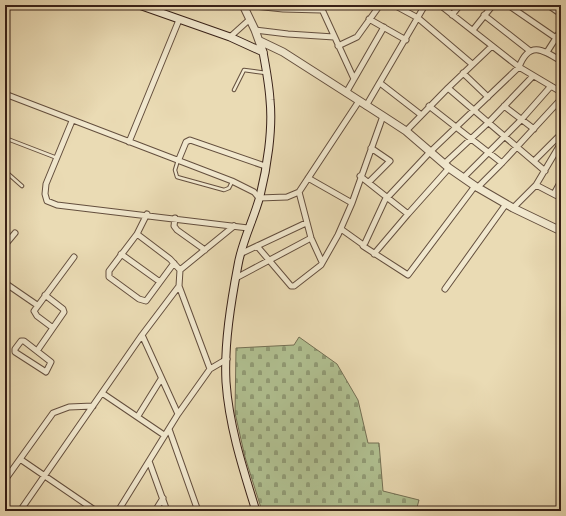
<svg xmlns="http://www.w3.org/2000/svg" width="566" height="516" font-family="'Sorts Mill Goudy',serif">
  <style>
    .cemetery { fill: url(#cemetery-stones); stroke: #747054 }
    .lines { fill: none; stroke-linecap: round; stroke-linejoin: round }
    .service-casing { stroke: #644f3e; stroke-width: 4.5 }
    .minor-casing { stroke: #644f3e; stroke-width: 7 }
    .tertiary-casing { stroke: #644f3e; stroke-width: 9 }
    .secondary-casing { stroke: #372017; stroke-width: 9 }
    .service { stroke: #f1e8ce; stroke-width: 2.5 }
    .minor { stroke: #f1e8ce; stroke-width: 5 }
    .tertiary { stroke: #f1e8ce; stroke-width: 7 }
    .secondary { stroke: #f1e8ce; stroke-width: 7 }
  </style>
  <defs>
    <pattern id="cemetery-stones" width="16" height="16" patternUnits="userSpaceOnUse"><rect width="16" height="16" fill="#b1c192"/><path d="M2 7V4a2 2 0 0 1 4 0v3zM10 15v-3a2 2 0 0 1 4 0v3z" fill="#919c76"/></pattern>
  </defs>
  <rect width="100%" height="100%" fill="#eadbb4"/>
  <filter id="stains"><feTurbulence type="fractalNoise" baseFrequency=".005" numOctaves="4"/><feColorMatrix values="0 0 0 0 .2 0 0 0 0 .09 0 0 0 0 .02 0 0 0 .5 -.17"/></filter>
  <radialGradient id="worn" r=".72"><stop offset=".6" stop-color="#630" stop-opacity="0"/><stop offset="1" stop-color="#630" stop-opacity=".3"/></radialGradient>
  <path class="cemetery" d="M299,337l38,27 21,36 10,43h11l4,48 36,9 -3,11h-154l-17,-54 -10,-44 1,-65 58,-3z"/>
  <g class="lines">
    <defs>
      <path id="service" d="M234,90l10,-20 22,3
        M5,138l52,20
        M178,160l-3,10 2,7 47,13 5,-2 3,-6
        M5,171l17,15"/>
      <path id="minor" d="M243,5l40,4 38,1
        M320,5l34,74
        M394,5l24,13 54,46
        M440,5l79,62 42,25
        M508,5l48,33
        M548,5l13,9
        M452,15l8,-10
        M484,15l46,36
        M369,19l37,21
        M255,30l33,4 46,3
        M473,30l20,-25
        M230,37l20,-18
        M338,46l19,-9 23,-32
        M547,52l14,-22
        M463,73l25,24
        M380,83l40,31
        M448,88l44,-42
        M346,93l38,-66
        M5,94l227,87 22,11 5,6 28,-1 12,-5 60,-91
        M366,106l59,-101
        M429,106l73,57
        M504,106l30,23
        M72,121l-26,63 -1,10 2,7 10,4 191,23
        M406,131l42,-43 97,83
        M129,142l50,-122
        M179,159l7,-17 4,-2 75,26
        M534,161l27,-27
        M445,163l44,-41 44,-46
        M360,176l48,38 41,-46
        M308,178l44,25
        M463,178l58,-58 30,-34
        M369,182l21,-21 -19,-13
        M536,185l25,13
        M477,188l25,-25 59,-64
        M299,192l12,46 11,24
        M554,194l7,-13
        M513,208l23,-23 25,-42
        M147,214l-10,20 -28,37v6l30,22 7,2 28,-38
        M175,218l-1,8 3,4 28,20
        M341,229l21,15 3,-1 20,-43 45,-48 89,-85c10,-26 23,-18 42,-6
        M137,234l33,25 10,11 -1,16 31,83
        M362,244l1,2 45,29 67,-89
        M5,245l10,-12
        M257,246l34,40h3l27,-21 17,-30 14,-32 31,-87
        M121,254l39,28
        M240,254l66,-31
        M374,254l34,-40
        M180,270l54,-44
        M236,278l75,-40
        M5,283l32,22
        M445,289l61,-85
        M53,328l-16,-12 -3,-5 40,-54
        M142,335l36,79
        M21,341h3l27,21 -5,10 -31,-20v-3z
        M37,351l27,-39 -1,-3 -18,-14
        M102,393l62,42
        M138,416l23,-37
        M169,429l29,82
        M20,459l76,52
        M149,461l18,50
        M5,480l48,-67 16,-6 24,-1
        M20,511l122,-176 37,-49
        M118,511l60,-97 32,-45 17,-10
        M155,511l8,-13"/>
      <path id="tertiary" d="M243,5l12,25 8,22
        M260,41l23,11 100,64 23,15 43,37 26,18 38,22 48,23"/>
      <path id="secondary" d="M139,5l91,32 33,15c3,16 6,32 7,48 3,29 -3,68 -10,96 -6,23 -18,45 -22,69 -7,37 -14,79 -12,117 3,44 17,87 30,129"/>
    </defs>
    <use href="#service" class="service-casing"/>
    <use href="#minor" class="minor-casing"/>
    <use href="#tertiary" class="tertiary-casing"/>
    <use href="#secondary" class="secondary-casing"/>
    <use href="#service" class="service"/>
    <use href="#minor" class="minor"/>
    <use href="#tertiary" class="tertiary"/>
    <use href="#secondary" class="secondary"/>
  </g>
  <rect width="566" height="516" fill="none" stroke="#eadbb4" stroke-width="20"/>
  <rect x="6" y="6" width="554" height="504" fill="none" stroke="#372017" stroke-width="2"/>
  <rect x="10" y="10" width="546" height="496" fill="none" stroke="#372017"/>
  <rect width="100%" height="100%" filter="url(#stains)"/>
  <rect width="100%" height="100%" fill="url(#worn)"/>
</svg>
